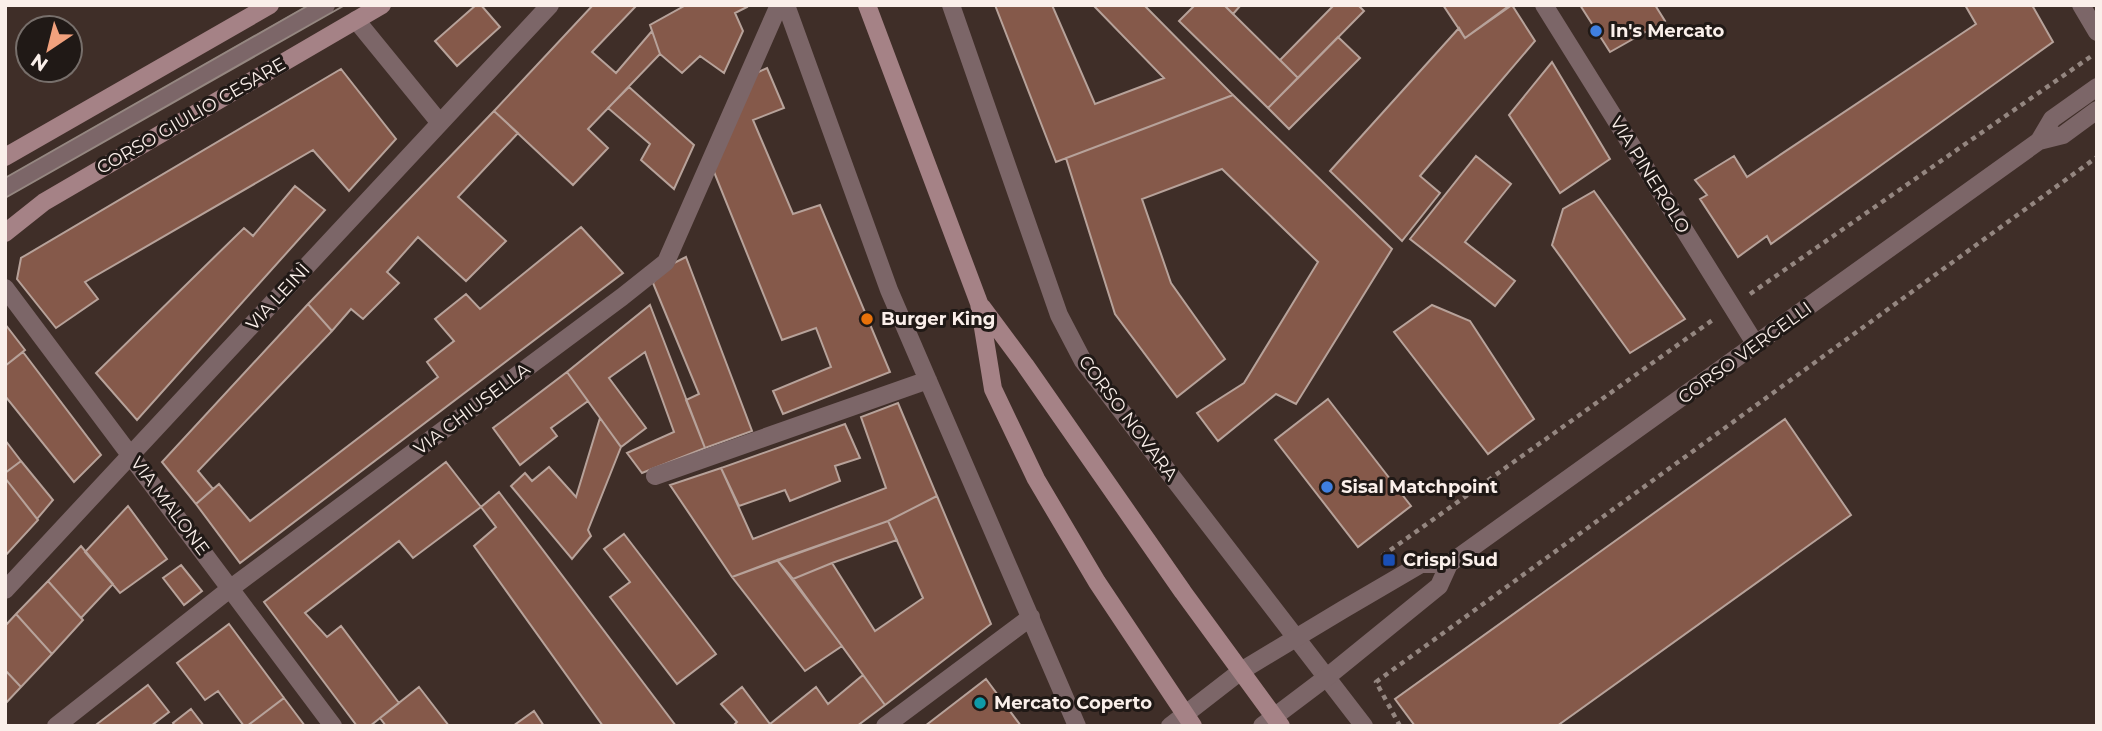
<svg xmlns="http://www.w3.org/2000/svg" width="2102" height="731" font-family="Montserrat,sans-serif">
  <style>
    .building { fill: #85594a; stroke: #b7a29a; stroke-width: 2 }
    .lines { fill: none; stroke-linecap: round; stroke-linejoin: round }
    .path { stroke: #948680; stroke-width: 4.5; stroke-dasharray: 5 5; stroke-linecap: butt }
    .service { stroke: #7c6668; stroke-width: 18 }
    .minor { stroke: #7c6668; stroke-width: 18 }
    .tertiary { stroke: #7c6668; stroke-width: 18 }
    .secondary { stroke: #a58286; stroke-width: 18 }
    .tram { stroke: #958781; stroke-width: 2 }
    .shop-dot { fill: #3f7fe0; stroke: #201916; stroke-width: 2.5 }
    .food-dot { fill: #e8710a; stroke: #201916; stroke-width: 2.5 }
    .transit-dot { fill: #1a4fb4; stroke: #201916; stroke-width: 2.5 }
    .culture-dot { fill: #0f9aa8; stroke: #201916; stroke-width: 2.5 }
    .labels { text-anchor: middle; stroke-width: 6; stroke-linejoin: round; paint-order: stroke }
    .poi-label { font-size: 18px; font-weight: bold; fill: #faefea; stroke: #201916; text-anchor: start }
    .street-label { font-size: 18px; fill: #faefea; stroke: #201916 }
  </style>
  <rect width="100%" height="100%" fill="#3f2e28"/>
  <path class="building" d="M476,5h5l19,22 -43,39 -22,-25z
    M593,5h44l-45,47 24,21 36,-42 8,23 -72,75 20,19 -35,37 -79,-74z
    M686,5h60l1,2 -12,6 8,18 -19,42 -24,-17 -18,17 -22,-19 -10,-29z
    M995,5h57l43,99 69,-26 -71,-73h51l89,90 -177,67z
    M1195,5h29l74,73 -30,30 -89,-87z
    M1224,5h17l-8,9z
    M1334,5h24l6,6 -66,67 -18,-18z
    M1443,5h67l-45,33z
    M1512,5l23,36 -115,135 20,17 -38,48 -72,-70 129,-143 6,10z
    M1580,5h75l10,16 -55,31z
    M1965,5h67l21,37 -282,202 -4,-8 -29,21 -38,-58 7,-4 -12,-15 39,-24 13,21 229,-153z
    M1338,37l22,21 -71,71 -21,-21z
    M1552,62l58,97 -50,34 -51,-78z
    M767,68l17,40 -31,12 40,94 27,-9 70,167 -107,42 -10,-23 58,-24 -15,-39 -34,12 -70,-173 40,-92z
    M341,69l55,70 -47,52 -36,-41 -228,132 13,17 -42,29 -39,-49 4,-21z
    M629,87l65,58 -20,44 -33,-29 9,-16 -42,-36z
    M1233,95l159,154 -96,155 -20,-10 -58,47 -21,-28 47,-30 74,-121 -96,-93 -80,30 29,84 54,76 -48,38 -62,-83 -49,-156z
    M494,111l24,22 -60,64 48,44 -40,40 -48,-44 -31,35 12,11 -36,36 -12,-10 -19,22 -24,-27z
    M1476,156l35,28 -46,58 50,39 -20,25 -85,-67z
    M295,186l30,24 -188,210 -41,-47 148,-145 9,8z
    M1594,191l91,128 -55,34 -78,-108 11,-36z
    M581,227l42,46 -383,290 -44,-59 23,-20 31,37 188,-144 -11,-15 27,-21 -19,-22 31,-25 14,15z
    M686,257l66,174 -47,17 -19,-48 13,-6 -46,-111 9,-14z
    M308,304l24,27 -134,140 15,18 -17,15 -34,-42z
    M650,305l55,143 -63,25 -15,-20 47,-21 -29,-80 -36,26 37,50 -25,19 -54,-75z
    M1432,305l38,16 64,98 -46,35 -94,-122z
    M5,324l20,26 -20,16z
    M23,352l78,103 -27,27 -69,-86v-30z
    M567,372l21,29 -37,27 6,8 -37,29 -27,-37z
    M1328,399l83,107 -53,41 -83,-107z
    M898,403l39,93 -49,25 -156,56 -62,-92 51,-17 32,71 133,-51 -25,-71z
    M600,418l21,29 -33,83 3,6 -19,23 -61,-73 14,-13 7,8 17,-14 27,30z
    M1785,419l66,96 -294,211h-142l-20,-27z
    M845,424l15,34 -25,8 5,15 -50,20 -5,-11 -46,16 -18,-38z
    M5,440l16,21 -16,12z
    M21,461l32,39 -16,19 -32,-41v-5z
    M446,462l35,45 -68,51 -14,-17 -94,72 22,24 14,-11 58,77 -29,23h-13l-93,-124z
    M5,478l33,42 -33,36z
    M499,492l177,234h-73l-129,-180 22,-19 -15,-20z
    M937,496l54,128 -106,81 -92,-126 39,-16 43,68 48,-33 -35,-77z
    M128,506l39,53 -47,34 -35,-41z
    M888,521l9,19 -65,23 -39,16 -16,-19z
    M624,534l92,120 -39,30 -67,-87 20,-15 -26,-33z
    M81,546l32,38 -32,34 -33,-37z
    M777,560l65,86 -37,25 -73,-94z
    M181,565l21,26 -18,14 -21,-27z
    M48,581l35,39 -31,34 -36,-40z
    M16,614l36,40 -31,33 -16,-17v-44z
    M229,624l55,74 -37,28h-3l-26,-35 -13,9 -28,-37z
    M5,670l16,17 -16,17z
    M863,675l22,30 -28,21h-124l4,-4 -16,-18 21,-17 28,37 46,-37 12,17z
    M986,679l35,47h-96z
    M148,685l21,27 -18,14h-52l-2,-2z
    M419,687l30,39h-63l-6,-8z
    M284,698l21,28h-58z
    M191,709l13,17h-29l-2,-3z
    M534,711l10,15h-31z"/>
  <g class="lines">
    <path class="path" d="M1750,294l343,-239
      M1382,556l332,-237
      M1400,726l-24,-44 721,-525"/>
    <path class="service" d="M5,188l321,-183"/>
    <path class="minor" d="M786,5l103,285 188,436
      M951,5l108,310 24,46 281,365
      M1544,5l212,340
      M2081,5l16,27
      M356,20l84,103
      M5,288l328,438
      M655,476l273,-96
      M5,590l545,-585
      M56,726l175,-138 391,-291 44,-35 113,-257
      M885,726l146,-109"/>
    <path class="tertiary" d="M2039,141l24,-6 34,-25
      M1170,726l71,-55 103,-62 77,-45h28
      M1262,726l65,-49 112,-91 10,-22 590,-423 13,-22 45,-32"/>
    <path class="secondary" d="M867,5l112,298 14,86 43,90 61,103 96,144
      M5,157l265,-152
      M5,233l39,-31 338,-197
      M982,307l43,58 158,227 98,134"/>
    <path class="tram" d="M5,178l304,-173
      M5,198l340,-193"/>
  </g>
  <g class="shop-dot">
    <circle cx="1596" cy="31" r="7"/>
    <circle cx="1327" cy="487" r="7"/>
  </g>
  <circle class="food-dot" cx="867" cy="319" r="7"/>
  <rect class="transit-dot" x="1382" y="553" width="14" height="14" rx="3.5"/>
  <circle class="culture-dot" cx="980" cy="703" r="7"/>
  <g class="labels">
    <g class="poi-label">
      <text x="1610" y="37">In's Mercato</text>
      <text x="881" y="325">Burger King</text>
      <text x="1341" y="493">Sisal Matchpoint</text>
      <text x="1403" y="566">Crispi Sud</text>
      <text x="994" y="709">Mercato Coperto</text>
    </g>
    <g class="street-label">
      <text transform="translate(191 116) rotate(-30)" y="6">CORSO GIULIO CESARE</text>
      <text transform="translate(1650 175) rotate(58)" y="6">VIA PINEROLO</text>
      <text transform="translate(278 297) rotate(-47)" y="6">VIA LEINÌ</text>
      <text transform="translate(1745 353) rotate(-36)" y="6">CORSO VERCELLI</text>
      <text transform="translate(472 409) rotate(-37)" y="6">VIA CHIUSELLA</text>
      <text transform="translate(1128 418) rotate(53)" y="6">CORSO NOVARA</text>
      <text transform="translate(170 506) rotate(53)" y="6">VIA MALONE</text>
    </g>
  </g>
  <rect width="2102" height="731" fill="none" stroke="#faefea" stroke-width="14"/>
  <g transform="translate(49 49) rotate(215)"><circle r="33" fill="#201916" stroke="#776f6b" stroke-width="2"/>
  <path d="M0-5L12 26L0 18L-12 26Z" fill="#f1a17d"/>
  <text y="-10" font-size="19" font-weight="bold" text-anchor="middle" fill="#faefea">N</text>
  </g>
</svg>
